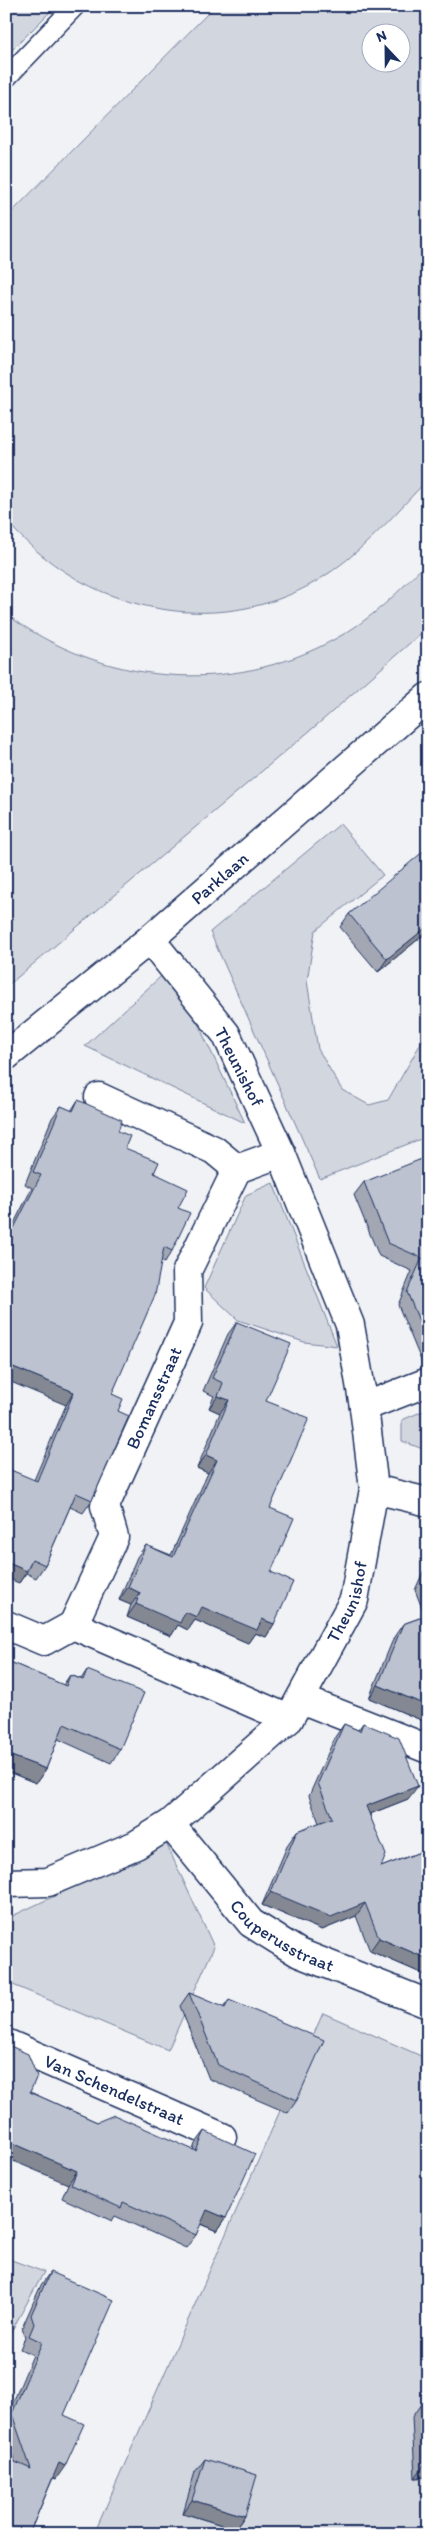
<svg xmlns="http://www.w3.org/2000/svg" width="434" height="2540" font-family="Itim,sans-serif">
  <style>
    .green { fill: #d2d6df; stroke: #76829e; fill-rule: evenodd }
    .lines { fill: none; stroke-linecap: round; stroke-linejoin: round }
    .service-casing { stroke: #1b2f5e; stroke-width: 22 }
    .minor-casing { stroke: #1b2f5e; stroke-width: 31 }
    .tertiary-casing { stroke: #1b2f5e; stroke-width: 31 }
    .service { stroke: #fff; stroke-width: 19 }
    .minor { stroke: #fff; stroke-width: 28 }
    .tertiary { stroke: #fff; stroke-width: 28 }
    .wall { fill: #a2a7b3; stroke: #1b2f5e }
    .shaded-wall { fill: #848892; stroke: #1b2f5e }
    .building { fill: #bcc2d0; stroke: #1b2f5e }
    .labels { text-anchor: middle; stroke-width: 4; stroke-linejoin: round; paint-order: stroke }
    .street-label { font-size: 18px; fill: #1b2f5e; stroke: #fff }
  </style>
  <rect width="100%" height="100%" fill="#f1f2f5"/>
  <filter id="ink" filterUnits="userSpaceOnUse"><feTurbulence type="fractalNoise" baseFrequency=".02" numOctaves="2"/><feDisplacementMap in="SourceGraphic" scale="10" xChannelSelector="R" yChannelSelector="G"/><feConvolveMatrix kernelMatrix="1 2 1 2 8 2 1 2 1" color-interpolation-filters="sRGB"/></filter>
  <g filter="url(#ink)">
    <path class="green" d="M6,6h50l-50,50z
      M215,6h213v473c-35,37 -68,76 -111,102 -103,61 -236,29 -311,-61v-302zM402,32v30h-30v-30z
      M428,561v66l-103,91 -319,269v-373c96,71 224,83 329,25 36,-19 65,-48 93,-78z
      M340,824l43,51 -68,56 -8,50 11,68 24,41 27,15 19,-5 40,-69v105l-108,43 -110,-247z
      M171,967l74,156 -160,-77z
      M273,1183l64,163 -33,-4 -66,-22 -34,-32 42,-93z
      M428,1409v42l-26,-10v-21z
      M166,1843l48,104 -46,103 -162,-68v-63z
      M323,2013l105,46v475h-334z
      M6,2258l38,14 -38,69z"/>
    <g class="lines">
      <defs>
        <path id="service" d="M6,78l69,-72"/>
        <g id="minor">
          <path d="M99,1097l115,53 23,19 44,-16"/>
          <path d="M364,1407l64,-25"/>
          <path d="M374,1489l54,13"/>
          <path d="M6,1625l38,16 29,-16 216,94"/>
          <path id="s1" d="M73,1625l41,-88 -9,-31 83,-183 -1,-52 50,-102"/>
          <path d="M301,1699l127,50"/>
          <path id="s2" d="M170,1824l81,99 48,30 129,51"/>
          <path id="s3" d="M6,1883l42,-1 88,-37 34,-21 119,-105 65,-119 20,-111 -10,-82 -14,-82 -69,-172 -55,-119 -76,-95"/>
          <path id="s4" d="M6,2043l216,94"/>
        </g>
        <g id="tertiary">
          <path id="s5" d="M6,1056l144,-117 278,-242"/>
        </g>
      </defs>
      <use href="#service" class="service-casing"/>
      <use href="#minor" class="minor-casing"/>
      <use href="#tertiary" class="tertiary-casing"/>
      <use href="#service" class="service"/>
      <use href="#minor" class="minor"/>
      <use href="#tertiary" class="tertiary"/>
    </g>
    <path class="wall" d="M428,853v82l-2,-2 -48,39 -38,-45 9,-13z
      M78,1100l40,31 7,17 29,25 24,35 -6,43 -8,12 -3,-1 -49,132 6,17 -26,89 -9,13 -13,-6 -25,58 -9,13 -10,-5 -7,10 15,-103 32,-75 -55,-176 21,-41 -7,-4 27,-66 9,-12 10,5z
      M428,1160v203l-5,2 -25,-60 14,-34 -33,-15 -25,-61 10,-13z
      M237,1322l29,79 4,107 1,64 3,52 -8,13 -11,-4 -7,10 -53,-23 -7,10 -10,-5 -7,11 -44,-19 4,-12 -12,-5 18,-43 9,-12 25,10 37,-82 -11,-5 23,-55 -11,-5 5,-12 -11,-5 25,-57z
      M428,1561v162l-59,-25 25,-61 9,-13 22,-8 -10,-26z
      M10,1662l53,23 7,-10 11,4 6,-9 33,79 -9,14 -53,-24 -12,30 -10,14 -30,-12v-103z
      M363,1723l45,76 -38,15 11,53 47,-18v127l-58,-25 -14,-35 -34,14 -60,-25 26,-61 9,-13 22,-8 -10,-27 26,-59 9,-13 14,6z
      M189,1993l34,15 6,-8 68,100 -9,13 -79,-34 -29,-73z
      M30,2092l67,30 96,28 2,-6 10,-13 21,87 -9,13 -17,-7 -4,11 -10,13 -71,-32 -3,5 -50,-23 6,-14z
      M50,2272l14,143 -8,64 -3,-1 -24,56 -14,-72 -9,-26v-17l27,-64 -13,-6 5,-12 -3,-9 19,-43z
      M421,2404l7,73 -13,1 -3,-61z
      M205,2459l40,57 -10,13 -52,-16 12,-41z"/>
    <path class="shaded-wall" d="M428,926v4l-2,3 -48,39 9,-13z
      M428,1357v6l-5,2z
      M6,1364l68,28 -8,13 -60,-25z
      M218,1396l11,4 -9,13 -11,-5z
      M206,1455l11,5 -9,13 -11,-5z
      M6,1562l21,9 -8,12 -13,-5z
      M128,1587l12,6 -9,12 -12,-5z
      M136,1604l49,8 17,-5 60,12 12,5 -8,13 -11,-4 -7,10 -53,-23 -7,10 -10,-5 -7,11 -44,-19z
      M378,1685l50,21v17l-59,-25z
      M6,1754l40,15 -10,14 -30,-12z
      M418,1786l-10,13 -51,20 9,-13z
      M271,1892l94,11 -9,13 -34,14 -60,-25z
      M379,1938l49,21v17l-58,-25z
      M8,2141l69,30 -9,13 -62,-26v-14z
      M207,2210l19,8 -9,13 -19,-8z
      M59,2463l6,3 -9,13 -6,-3z
      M424,2465h4v12l-13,1z
      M192,2500l53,16 -10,13 -52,-16z"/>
    <path class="building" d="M425,850l3,3v73l-41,33 -38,-45z
      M78,1100l44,20 -4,11 12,5 -5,12 34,14 -5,11 34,16 -10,19 12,5 -18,38 -8,-4 -9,48 -43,99 11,5 -5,12 11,5 -37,84 -16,-7 -31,72 -13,-6 -5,12 -21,-9v-94l31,13 37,-89 -68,-28v-137l7,3 28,-55 -8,-3 28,-66 12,5z
      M424,1158l4,2v182l-21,-50 15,-34 -34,-15 -24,-61z
      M237,1322l54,22 -25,57 43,17 -39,90 24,10 -23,54 22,10 -19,42 -12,-5 -5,11 -55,-23 -5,10 -12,-5 -5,11 -44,-19 4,-11 -12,-6 18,-42 27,12 44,-97 -11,-5 23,-55 -11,-4 5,-13 -11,-5z
      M428,1569v17l-4,-9z
      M428,1615v91l-50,-21 25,-61z
      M10,1662l56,24 4,-11 13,5 4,-10 57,23 -24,56 -56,-25 -18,45 -40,-15v-82z
      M363,1723l36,15 19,48 -52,20 20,49 -5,12 47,-18v110l-49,-21 -14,-35 -34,14 -60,-25 26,-61 35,-13 -14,-35 26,-59 16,7z
      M189,1993l36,15 4,-8 95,40 -27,60 -79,-35z
      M6,2044l22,10 9,22 -7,16 67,30 17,-7 82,36 9,-20 50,23 -29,64 -19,-8 -11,25 -73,-33 -2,6 -50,-23 6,-14 -69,-30 -2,5z
      M50,2272l64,28 -50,115 20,9 -19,42 -6,-3 -30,71h-23v-76l25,11 -19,-55 30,-72 -13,-6 5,-12 -3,-9z
      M428,2403v62h-4l-3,-61z
      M205,2459l52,16 -12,41 -53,-16z"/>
  </g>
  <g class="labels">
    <g class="street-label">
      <text dy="6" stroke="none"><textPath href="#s5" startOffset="278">Parklaan</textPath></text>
      <text transform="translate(239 1067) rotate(63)" y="6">Theunishof</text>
      <text dy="6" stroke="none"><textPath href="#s1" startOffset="248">Bomansstraat</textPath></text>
      <text dy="6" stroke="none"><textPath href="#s3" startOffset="468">Theunishof</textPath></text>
      <text dy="6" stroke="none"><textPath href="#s2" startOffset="161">Couperusstraat</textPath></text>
      <text dy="6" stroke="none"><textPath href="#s4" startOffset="118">Van Schendelstraat</textPath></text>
    </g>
  </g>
  <rect width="434" height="2540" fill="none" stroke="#fff" stroke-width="25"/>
  <rect x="12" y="12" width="409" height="2515" fill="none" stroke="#1b2f5e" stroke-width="2" filter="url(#ink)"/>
  <g transform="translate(386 48) rotate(338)"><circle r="24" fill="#ffffff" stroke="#a4acbf"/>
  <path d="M0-4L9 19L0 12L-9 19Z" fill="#1b2f5e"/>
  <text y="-8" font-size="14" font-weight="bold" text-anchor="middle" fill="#1b2f5e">N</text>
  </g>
</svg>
